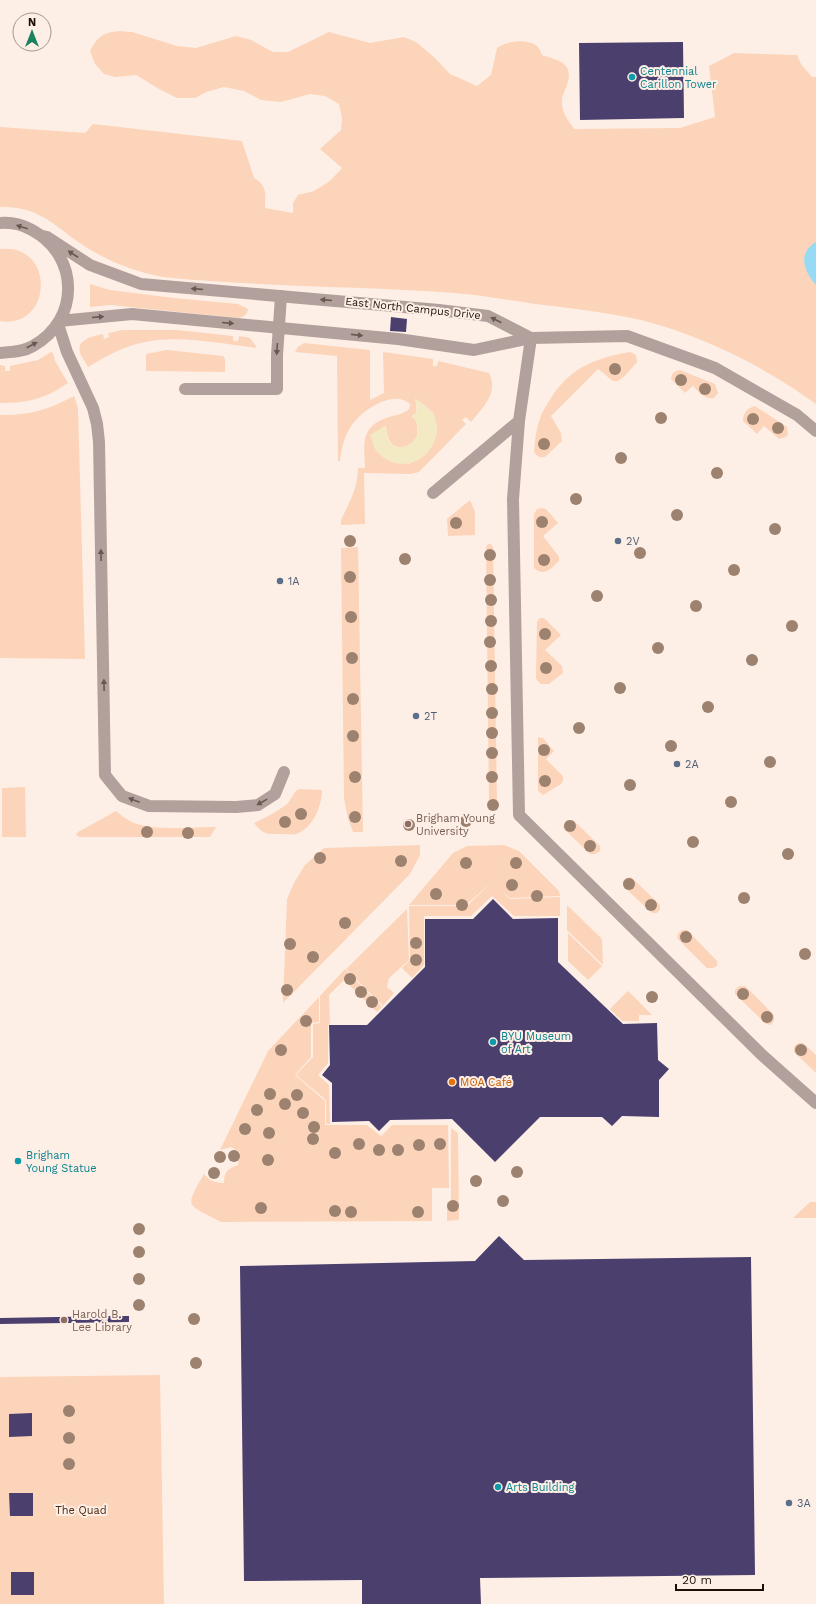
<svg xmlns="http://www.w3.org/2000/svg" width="816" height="1604" font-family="'Work Sans',sans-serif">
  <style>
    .green { fill: #fbd4ba; fill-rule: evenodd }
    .sand { fill: #f3e9c3 }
    .water { fill: #97daf5 }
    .building { fill: #4a3f6d }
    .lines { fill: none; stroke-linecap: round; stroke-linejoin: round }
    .service { stroke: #b2a09c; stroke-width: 12 }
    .tertiary { stroke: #b2a09c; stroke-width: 12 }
    .tree { fill: #9c826f }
    .oneway { fill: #665852 }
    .culture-dot { fill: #0f9aa8; stroke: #feefe6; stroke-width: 1.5 }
    .service-dot { fill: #5c6f8a; stroke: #feefe6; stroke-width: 1.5 }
    .education-dot { fill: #8d6e63; stroke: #feefe6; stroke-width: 1.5 }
    .food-dot { fill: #e8710a; stroke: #feefe6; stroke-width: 1.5 }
    .labels { text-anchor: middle; stroke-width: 4; stroke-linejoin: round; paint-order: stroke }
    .culture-label { font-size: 11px; fill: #0d838f; stroke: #feefe6; text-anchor: start }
    .street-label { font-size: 11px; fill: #1b1008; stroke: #feefe6 }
    .service-label { font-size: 11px; fill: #4e5e75; stroke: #feefe6; text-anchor: start }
    .education-label { font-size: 11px; fill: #785e54; stroke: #feefe6; text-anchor: start }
    .food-label { font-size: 11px; fill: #c56008; stroke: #feefe6; text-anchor: start }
    .park-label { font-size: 11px; fill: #4b280e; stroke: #feefe6 }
  </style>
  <rect width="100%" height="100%" fill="#feefe6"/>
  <path class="green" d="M119,31l13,1 45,14 19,2 40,-12 15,4 22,12h15l41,-20 41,11 34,-6 12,5 18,15 16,17 27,12 14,-11 6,-27c10,-7 29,-10 40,-2 2,2 4,6 5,9 18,6 32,8 25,30 -2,5 -5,11 -5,15 -1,12 6,20 12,29l106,-1 35,-11 -6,-51 25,-13 63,2 4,9 11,13h4v327c-47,-34 -101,-62 -157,-79 -41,-12 -82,-16 -124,-21 -27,-4 -54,-9 -81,-11 -97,-7 -195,-6 -291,-16 -26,-5 -51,-14 -74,-28 -33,-20 -46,-43 -89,-42v-80l85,6 8,-9 149,17 12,37c14,8 11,16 11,30l28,5v-10l5,-8 16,-4 16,-10 12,-13 -22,-19 21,-19 1,-12 -3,-14 -14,-8 -15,-2 -29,8 -20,-2 -17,-9 -20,-4 -18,5 -11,6h-18l-18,-9 -23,-14 -21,2 -11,-3 -9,-10 -5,-13c8,-15 13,-18 29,-20z
    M0,249c57,-6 52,81 0,72z
    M90,284l20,6 64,8 64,6 10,5c-1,6 -3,7 -9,9l-129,-13 -20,2z
    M123,330h54l56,6v5h5l1,-5 11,2 7,10c-36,-4 -80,-14 -116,-5 -19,4 -36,14 -53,24 -2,-4 -6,-9 -8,-14 -4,-14 14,-17 23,-19l1,5 5,-2 -1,-4z
    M304,343l66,7v50l14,-7 -1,-41 50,7v7h4l1,-5 51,12c10,20 -6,34 -18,49l-5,-5 -4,3 4,4 -47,48 -8,2 -47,-1 1,51 -24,1v-5c8,-17 17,-32 17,-52h7c-1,-25 -5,-42 24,-51 7,-2 15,-3 20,-8l1,-5c-17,-16 -51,8 -60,24 -6,10 -9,21 -10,33h-2l-1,-105 -42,-4 3,-5zM415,399l8,5 11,10 -25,50 -38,-29 15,-9c1,10 4,23 17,21 4,-1 8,-2 11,-6 7,-8 1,-18 2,-27 0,-6 1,-9 -1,-15z
    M167,350l56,6 2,3v13l-79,-1v-17z
    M51,352l2,1 2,8 13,22c-23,16 -40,20 -68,20v-38l5,1v5h5v-5l28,-6z
    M630,352l6,3 1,7c-5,5 -16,22 -24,19 -5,-3 -10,-9 -15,-12l-47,47 10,17 1,8 -17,16c-6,1 -8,-1 -11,-5 1,-11 2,-23 6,-33 1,-6 5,-11 8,-16 19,-34 46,-45 82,-51z
    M680,370l35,14 3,9 -4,5c-9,2 -15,-6 -21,-12l-8,7 -14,-14c1,-6 3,-8 9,-9z
    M74,396l4,12 7,251 -85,-1v-243c30,0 48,-5 74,-19z
    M755,406l32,21 1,7 -2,3 -7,2 -15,-13 -7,8 -14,-13c0,-8 4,-13 12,-15z
    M470,500l5,12v23l-27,1 -1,-17z
    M542,508l4,1 12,14 -15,13 14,18 2,3v4c-8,8 -15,16 -25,7v-54l3,-5z
    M488,544h3l2,3 4,257 -1,4h-5l-2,-4 -3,-257z
    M358,547l5,285h-10l-5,-13 -4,-21 -3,-250z
    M540,618h4l17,17 -16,15 17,16 1,7 -14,11h-8l-5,-5 1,-58z
    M538,737l5,1 11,13 -8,8 17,17v5l-2,3 -18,11 -5,-4z
    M25,787l1,50h-24v-49z
    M299,789l23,1c0,15 -9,39 -26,44 -4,1 -10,0 -15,0 -14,0 -18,1 -27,-11 12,-6 23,-11 33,-19 5,-5 6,-12 12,-15z
    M116,811c6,5 11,9 18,12 20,8 60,4 82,4l-6,10h-131l-3,-2 2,-3z
    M567,820h6l27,26v5l-5,3h-5l-27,-26 1,-4z
    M420,845v10l-10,19 -127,129 4,-104 7,-16 11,-18 19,-17z
    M504,845l15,6 40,40 1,5 -50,2 -9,-7 9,8 50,-2v19h-46l-22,-20 -21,20h-47v49l-12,13 -10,-10 8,-8 -1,-54h58l25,-24 -26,23h-57l44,-52 14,-7z
    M631,877l29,28v5l-3,3h-5l-29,-27v-5l3,-3z
    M567,905l35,34 1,26 -36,-35z
    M407,909l2,51 -20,18 -2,9 7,6 -11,13 -37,-37z
    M682,930h5l30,31v5l-4,2h-6l-30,-30 1,-4z
    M568,933l34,33 -14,14 -20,-19z
    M345,969l37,38 -5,5 -33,-32 -15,15 1,29 -2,1v38l-10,12 11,10 1,39h-4v-24l-30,-25 17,-18v-33l7,-1v-27z
    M739,986h6l29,29v6l-3,4 -5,-1 -31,-30v-4z
    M628,991l24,24h-13v6h-17l-12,-12z
    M319,997v25l-8,1v34l-16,18 30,26v24h42l14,11 11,-11h56l1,63h-17v33l-211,1c-35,-19 -37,-13 -17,-48 6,7 11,9 20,9 0,-11 3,-14 14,-18l2,-13 -9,-5 -11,3 48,-99z
    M798,1043h5l13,12v18l-22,-21v-5z
    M451,1128l7,5 1,86 -2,1 -10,1v-19h4z
    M810,1202h6v16h-23z
    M160,1375l4,229h-164v-227z"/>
  <path class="sand" d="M415,398l19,16c1,5 4,13 3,18 -5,32 -42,44 -62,17 -2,-4 -3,-10 -5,-14l16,-10c0,4 0,9 2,13 10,23 45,-3 23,-22l5,-3 1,-6z"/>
  <path class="water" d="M816,242v43c-12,-13 -19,-32 0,-43z"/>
  <path class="building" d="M683,42l1,76 -104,2 -1,-77z
    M391,317l16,2 -1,13 -16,-1z
    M493,899l20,20 45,-1v44l65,62 34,-1 1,37 11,9 -10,11v37l-37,-1 -10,10 -10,-9h-62l-45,45 -43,-43 -62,1 -11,11 -10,-10 -37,1v-39l-10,-8 8,-10 -1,-40h38l58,-58v-48h48z
    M499,1236l25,24 227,-3 4,318 -275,3 1,26h-119v-24l-118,1 -4,-315 235,-5z
    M115,1316h14v6l-129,2v-6z
    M32,1413v23l-23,1v-23z
    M9,1493h24v23h-23z
    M11,1572h23v23h-23z"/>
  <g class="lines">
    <path class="service" d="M58,324l9,28 26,56 4,16 2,18 6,333 17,21 27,10 87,1 22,-2 17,-11 9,-22
      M185,389h92v-34l4,-59
      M816,431l-19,-16 -82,-47 -88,-32 -96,2 -12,83 -6,78 6,316 243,240 54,48
      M433,493l86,-72"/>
    <path class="tertiary" d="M0,223c11,-1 23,2 32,7 48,26 48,90 1,116 -10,6 -22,6 -33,7
      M43,236l4,1 43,28 51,19 298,26 49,6 43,22
      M59,321l73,-7 266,25 76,11 57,-12"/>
  </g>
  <g class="tree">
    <circle cx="615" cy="369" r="6"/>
    <circle cx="681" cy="380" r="6"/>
    <circle cx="705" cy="389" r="6"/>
    <circle cx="661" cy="418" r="6"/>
    <circle cx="753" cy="419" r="6"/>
    <circle cx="778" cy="428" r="6"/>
    <circle cx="544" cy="444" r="6"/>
    <circle cx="621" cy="458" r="6"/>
    <circle cx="717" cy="473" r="6"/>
    <circle cx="576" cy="499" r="6"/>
    <circle cx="677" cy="515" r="6"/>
    <circle cx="542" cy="522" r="6"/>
    <circle cx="456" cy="523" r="6"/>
    <circle cx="775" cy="529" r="6"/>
    <circle cx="350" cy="541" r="6"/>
    <circle cx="640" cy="553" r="6"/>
    <circle cx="490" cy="555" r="6"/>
    <circle cx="405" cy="559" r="6"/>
    <circle cx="544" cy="560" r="6"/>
    <circle cx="734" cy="570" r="6"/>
    <circle cx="350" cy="577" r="6"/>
    <circle cx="490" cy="580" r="6"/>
    <circle cx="597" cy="596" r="6"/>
    <circle cx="491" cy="600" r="6"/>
    <circle cx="696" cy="606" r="6"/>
    <circle cx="351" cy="617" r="6"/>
    <circle cx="491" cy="621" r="6"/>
    <circle cx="792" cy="626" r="6"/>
    <circle cx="545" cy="634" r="6"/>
    <circle cx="490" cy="642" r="6"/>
    <circle cx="658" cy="648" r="6"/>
    <circle cx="352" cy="658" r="6"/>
    <circle cx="752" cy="660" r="6"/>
    <circle cx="491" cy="666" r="6"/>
    <circle cx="546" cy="668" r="6"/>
    <circle cx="620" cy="688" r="6"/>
    <circle cx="492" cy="689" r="6"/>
    <circle cx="353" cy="699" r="6"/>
    <circle cx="708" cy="707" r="6"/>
    <circle cx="492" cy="713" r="6"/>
    <circle cx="579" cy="728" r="6"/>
    <circle cx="492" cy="733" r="6"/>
    <circle cx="353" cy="736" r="6"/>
    <circle cx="671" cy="746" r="6"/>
    <circle cx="544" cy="750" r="6"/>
    <circle cx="492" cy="753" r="6"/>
    <circle cx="770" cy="762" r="6"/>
    <circle cx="355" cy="777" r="6"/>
    <circle cx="492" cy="777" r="6"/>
    <circle cx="545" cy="781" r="6"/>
    <circle cx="630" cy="785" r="6"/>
    <circle cx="731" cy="802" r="6"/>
    <circle cx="493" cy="805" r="6"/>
    <circle cx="301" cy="814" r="6"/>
    <circle cx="355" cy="817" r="6"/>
    <circle cx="466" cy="821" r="6"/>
    <circle cx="285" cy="822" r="6"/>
    <circle cx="409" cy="825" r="6"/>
    <circle cx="570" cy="826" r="6"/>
    <circle cx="147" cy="832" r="6"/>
    <circle cx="188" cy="833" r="6"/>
    <circle cx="693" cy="842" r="6"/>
    <circle cx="590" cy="846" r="6"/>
    <circle cx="788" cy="854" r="6"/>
    <circle cx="320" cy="858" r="6"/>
    <circle cx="401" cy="861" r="6"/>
    <circle cx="466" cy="863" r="6"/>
    <circle cx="516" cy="863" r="6"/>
    <circle cx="629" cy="884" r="6"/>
    <circle cx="512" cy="885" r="6"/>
    <circle cx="436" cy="894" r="6"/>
    <circle cx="537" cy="896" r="6"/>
    <circle cx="744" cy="898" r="6"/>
    <circle cx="462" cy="905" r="6"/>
    <circle cx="651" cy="905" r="6"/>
    <circle cx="345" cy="923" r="6"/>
    <circle cx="686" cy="937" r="6"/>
    <circle cx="416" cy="943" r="6"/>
    <circle cx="290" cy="944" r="6"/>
    <circle cx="805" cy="954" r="6"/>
    <circle cx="313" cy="957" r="6"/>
    <circle cx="416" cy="960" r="6"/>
    <circle cx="350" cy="979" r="6"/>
    <circle cx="287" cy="990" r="6"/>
    <circle cx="361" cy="992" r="6"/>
    <circle cx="743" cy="994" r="6"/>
    <circle cx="652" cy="997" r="6"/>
    <circle cx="372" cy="1002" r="6"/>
    <circle cx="767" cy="1017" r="6"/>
    <circle cx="306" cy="1021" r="6"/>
    <circle cx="281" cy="1050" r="6"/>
    <circle cx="801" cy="1050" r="6"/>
    <circle cx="270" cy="1094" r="6"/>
    <circle cx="297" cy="1095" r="6"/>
    <circle cx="285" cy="1104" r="6"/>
    <circle cx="257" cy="1110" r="6"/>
    <circle cx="303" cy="1113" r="6"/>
    <circle cx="314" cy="1127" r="6"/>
    <circle cx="245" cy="1129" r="6"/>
    <circle cx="269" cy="1133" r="6"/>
    <circle cx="313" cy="1139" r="6"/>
    <circle cx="359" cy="1144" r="6"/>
    <circle cx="440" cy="1144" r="6"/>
    <circle cx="419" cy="1145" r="6"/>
    <circle cx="379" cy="1150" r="6"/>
    <circle cx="398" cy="1150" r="6"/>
    <circle cx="335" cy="1153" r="6"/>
    <circle cx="234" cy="1156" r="6"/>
    <circle cx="220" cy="1157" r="6"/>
    <circle cx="268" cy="1160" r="6"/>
    <circle cx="517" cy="1172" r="6"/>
    <circle cx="214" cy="1173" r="6"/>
    <circle cx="476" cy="1181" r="6"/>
    <circle cx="503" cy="1201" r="6"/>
    <circle cx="453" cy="1206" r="6"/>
    <circle cx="261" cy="1208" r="6"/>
    <circle cx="335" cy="1211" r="6"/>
    <circle cx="351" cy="1212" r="6"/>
    <circle cx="418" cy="1212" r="6"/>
    <circle cx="139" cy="1229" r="6"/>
    <circle cx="139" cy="1252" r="6"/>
    <circle cx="139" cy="1279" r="6"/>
    <circle cx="139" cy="1305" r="6"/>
    <circle cx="194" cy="1319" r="6"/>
    <circle cx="196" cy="1363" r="6"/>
    <circle cx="69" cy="1411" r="6"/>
    <circle cx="69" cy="1438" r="6"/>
    <circle cx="69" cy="1464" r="6"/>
  </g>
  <defs><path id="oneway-solid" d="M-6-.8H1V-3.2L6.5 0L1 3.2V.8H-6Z"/></defs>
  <g class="oneway">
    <use href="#oneway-solid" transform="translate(22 227) rotate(-163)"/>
    <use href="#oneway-solid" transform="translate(73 254) rotate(-147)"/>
    <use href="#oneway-solid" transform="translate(197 289) rotate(-175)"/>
    <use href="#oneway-solid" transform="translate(326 300) rotate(-175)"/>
    <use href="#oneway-solid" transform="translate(98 317) rotate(-5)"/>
    <use href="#oneway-solid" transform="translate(496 320) rotate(-153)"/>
    <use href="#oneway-solid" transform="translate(228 323) rotate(5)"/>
    <use href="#oneway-solid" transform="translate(357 335) rotate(6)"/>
    <use href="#oneway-solid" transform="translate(32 345) rotate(-28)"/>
    <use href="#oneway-solid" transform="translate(277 349) rotate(94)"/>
    <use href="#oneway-solid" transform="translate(101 555) rotate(-91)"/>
    <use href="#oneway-solid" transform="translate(104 685) rotate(-91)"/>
    <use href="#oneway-solid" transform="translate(134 800) rotate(-159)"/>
    <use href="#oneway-solid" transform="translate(262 802) rotate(151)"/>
  </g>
  <g class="culture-dot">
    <circle cx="632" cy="77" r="4"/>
    <circle cx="493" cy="1042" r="4"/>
    <circle cx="18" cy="1161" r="4"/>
    <circle cx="498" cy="1487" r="4"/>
  </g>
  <g class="service-dot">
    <circle cx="618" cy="541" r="4"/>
    <circle cx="280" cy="581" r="4"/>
    <circle cx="416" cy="716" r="4"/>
    <circle cx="677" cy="764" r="4"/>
    <circle cx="789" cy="1503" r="4"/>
  </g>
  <g class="education-dot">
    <circle cx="408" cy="824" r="4"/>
    <circle cx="64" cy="1320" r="4"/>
  </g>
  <circle class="food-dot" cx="452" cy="1082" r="4"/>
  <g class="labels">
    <g class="culture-label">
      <text x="640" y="75">Centennial<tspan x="640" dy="13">Carillon Tower</tspan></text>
      <text x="501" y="1040">BYU Museum<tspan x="501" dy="13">of Art</tspan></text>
      <text x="26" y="1159">Brigham<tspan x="26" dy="13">Young Statue</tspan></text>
      <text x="506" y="1491">Arts Building</text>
    </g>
    <g class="street-label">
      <text transform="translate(413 308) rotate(6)" y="4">East North Campus Drive</text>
    </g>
    <g class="service-label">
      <text x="626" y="545">2V</text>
      <text x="288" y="585">1A</text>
      <text x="424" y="720">2T</text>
      <text x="685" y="768">2A</text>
      <text x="797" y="1507">3A</text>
    </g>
    <g class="education-label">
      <text x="416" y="822">Brigham Young<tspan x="416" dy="13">University</tspan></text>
      <text x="72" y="1318">Harold B.<tspan x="72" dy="13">Lee Library</tspan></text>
    </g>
    <g class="food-label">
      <text x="460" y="1086">MOA Café</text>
    </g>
    <g class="park-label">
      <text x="81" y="1514">The Quad</text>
    </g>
  </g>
  <g transform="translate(32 32)"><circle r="19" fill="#feefe6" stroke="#a3968d"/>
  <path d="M0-3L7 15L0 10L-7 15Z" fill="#1a825d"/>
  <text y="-6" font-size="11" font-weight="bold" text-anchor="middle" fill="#1b1008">N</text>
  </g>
  <path d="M676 1584v6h87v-6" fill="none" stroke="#1b1008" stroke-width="2"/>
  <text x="682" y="1584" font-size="12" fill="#1b1008" stroke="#feefe6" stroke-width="3" paint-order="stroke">20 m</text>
</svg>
